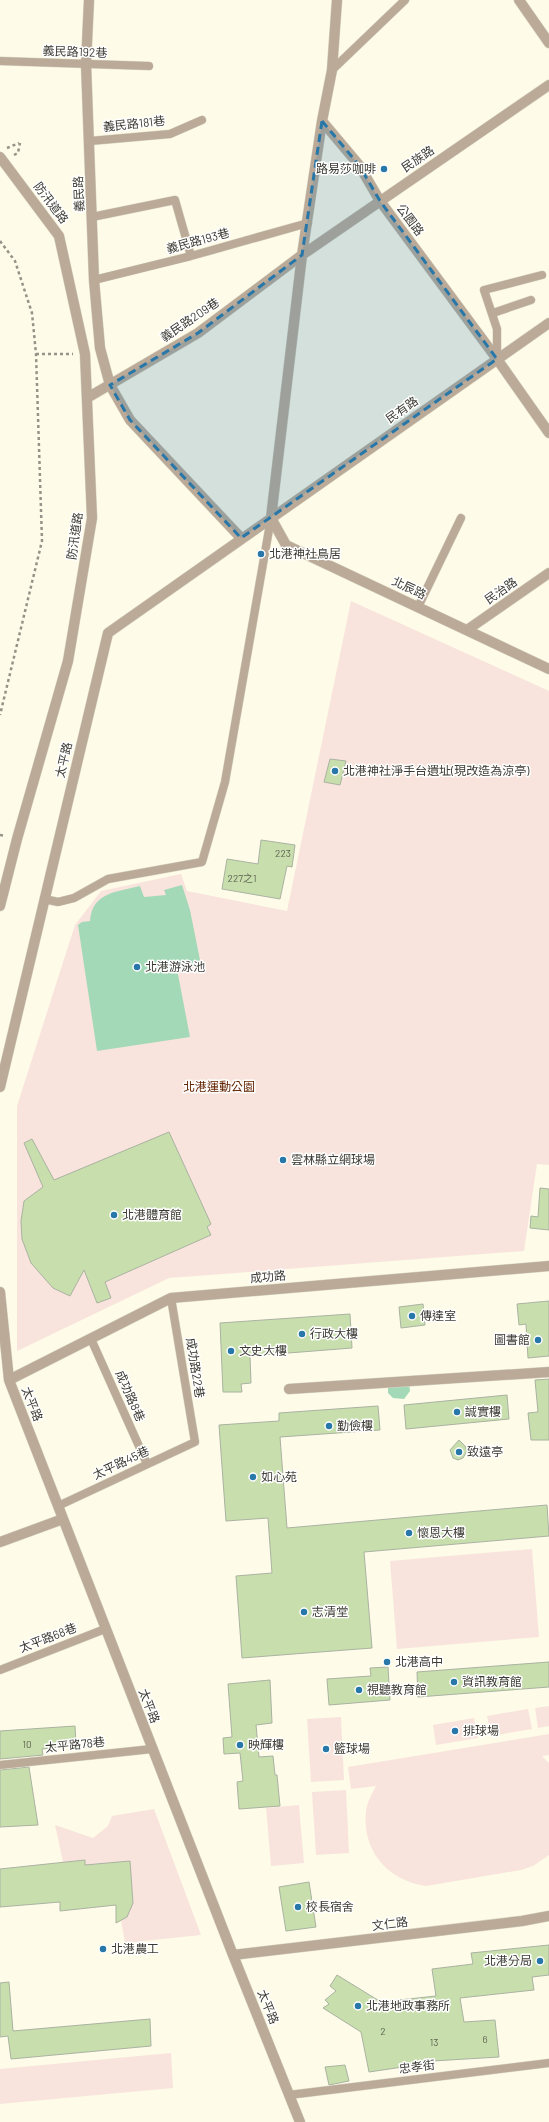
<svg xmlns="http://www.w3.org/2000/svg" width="549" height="2122" font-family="Barlow,'Noto Sans TC',sans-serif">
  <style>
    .green { fill: #f8e4dc }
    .water { fill: #a4d9b7 }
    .building { fill: #c8dfad; stroke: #aab2a2 }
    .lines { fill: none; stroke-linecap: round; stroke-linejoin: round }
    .lane-casing { stroke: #dbd8c7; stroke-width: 9 }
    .street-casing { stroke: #dbd8c7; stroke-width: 11 }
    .path { stroke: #959387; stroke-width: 2.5; stroke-dasharray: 3 3; stroke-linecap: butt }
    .lane { stroke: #bbaa98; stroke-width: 8 }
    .street { stroke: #bbaa98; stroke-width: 10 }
    .marked { fill: #2877a9; fill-opacity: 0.2; stroke: #2877a9; stroke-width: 3; stroke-dasharray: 8 5; stroke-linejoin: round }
    .poi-dot { fill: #2877a9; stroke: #fff; stroke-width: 1.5 }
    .labels { text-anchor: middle; stroke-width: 3; stroke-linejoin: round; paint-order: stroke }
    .number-label { font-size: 10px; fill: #5e6352 }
    .street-label { font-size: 12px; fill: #3b3a33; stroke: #fff }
    .poi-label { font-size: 12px; fill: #3b3a33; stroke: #fff; text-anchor: start }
    .park-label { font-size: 12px; fill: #642402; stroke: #fff }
  </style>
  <rect width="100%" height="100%" fill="#fefbe8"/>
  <path class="green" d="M351,601l198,90v474l-12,-1 -13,87 -355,27 -152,73v-245l58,-181 26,-34 80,-17 6,17 100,20z
    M532,1549l7,88 -142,12 -7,-88z
    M549,1706v20l-11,2 -3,-20z
    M528,1709l4,20 -41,7 -4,-20z
    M341,1717l3,63 -33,2 -4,-63z
    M474,1718l4,20 -42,7 -3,-20z
    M549,1734v21l-7,1 7,7v92l-16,11 -12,4 -95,16c-38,-5 -64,-35 -60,-74 1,-10 6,-18 10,-26l-25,3 -3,-22z
    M346,1790l3,63 -33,2 -4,-63z
    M299,1805l5,58 -33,3 -5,-58z
    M154,1809l47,126 -76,8 -4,-23 12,-17 -3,-42 -45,4 -22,-3 -8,-37 38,13 15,-12 4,-10z
    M171,2053l2,35 -173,16v-35z"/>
  <path class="water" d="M182,885l8,25 11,55 -24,4 13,68 -93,14 -19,-126 4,-3 8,-1c2,-29 27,-29 50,-35l4,11 22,-2 -2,-5z
    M409,1383l1,8 -6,8 -11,-1 -5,-5v-8z"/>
  <path class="building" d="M330,759l16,2 -6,24 -16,-3z
    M261,840l34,5 -3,22 -5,-1 -7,33 -58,-10 5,-30 31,5z
    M169,1132l42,92 -4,3 4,8 -106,47 6,16 -14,5 -13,-33 -14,26 -17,-8 -22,-25 -9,-24 -1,-18 3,-20 19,-14 -19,-44 8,-4 22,41z
    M540,1188l9,1v41l-19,-2 1,-12 7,1z
    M549,1301v55l-21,2 -2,-34 -7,1 -2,-21z
    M423,1304l2,21 -24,3 -2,-21z
    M350,1314l2,34 -102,8 1,27 -10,1 1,8h-19l-3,-69z
    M549,1379v61h-18l-3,-27 10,-1 -3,-32z
    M507,1395l2,24 -103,10 -2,-24z
    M378,1406l2,24 -100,7 7,91 260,-23 2,31 -185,16 8,96 -130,10 -6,-82 36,-3 -4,-55 -42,3 -7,-96 60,-4v-8z
    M459,1440l6,6 2,5 -4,7 -5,2 -5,-2 -3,-8z
    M549,1662v25l-131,10 -1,-25z
    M388,1667l2,33 -61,5 -2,-26 44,-3 -1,-8z
    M270,1680l2,43 -16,2 3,32 14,-1 2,19h2l3,31 -41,3 -2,-27 6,-1 -3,-28 -16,1 -1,-16 9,-1 -4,-53z
    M75,1726l1,19 -34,4 1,6 -43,4v-28z
    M29,1767l9,58 -38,2v-57z
    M85,1860v5l45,-4 3,42 -6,14 -11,6v-18l-56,6v-9l-60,5v-38z
    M309,1882l7,45 -30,4 -7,-44z
    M549,1945v30l-17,2 2,13 -74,8 4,24 31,-2 4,37 -83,5v3l-47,7 -8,-40 -38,-24 6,-4 -4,-4 11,-9 -6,-5 7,-11 44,27 55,-6 -4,-27 41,-5 -2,-11z
    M9,1982l4,49 137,-12 1,27 -140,13 -3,-23 -8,1v-54z
    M345,2065l4,16 -20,4 -4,-18z"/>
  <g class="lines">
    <defs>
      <path id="lane" d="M0,61l149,5
        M332,70l73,-70
        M90,141l80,-7 32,-14
        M92,217l83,-17 16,56
        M94,280l97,-24 117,-33
        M493,313l38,-13
        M497,359v-30l-13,-39 58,-15
        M418,607l43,-89
        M44,899l14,3 16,-4 34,-19 94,-17 23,-80 46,-264
        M91,1339l56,125
        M58,1506l137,-64 -24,-144
        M0,1670l105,-41
        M0,1765l152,-16
        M289,2095l260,-32"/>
      <path id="street" d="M89,0l-3,64 8,216 6,68 10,37 20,35 111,118
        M337,0l-5,70 -10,51 37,44 21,36 117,158 52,74
        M519,0l30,43
        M0,157l59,79 26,118 7,164 -24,143 -51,178 -17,67
        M87,398l111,-65 104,-78 247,-170
        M271,518l31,-263 20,-134
        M271,518l15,27 263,124
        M467,630l82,-57
        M0,1087l108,-454 441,-310
        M0,1292l9,88 224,575 67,167
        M9,1380l162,-82 378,-32
        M289,1389l260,-17
        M0,1542l63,-23
        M233,1955l289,-34 27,-5"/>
    </defs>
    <use href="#lane" class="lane-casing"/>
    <use href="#street" class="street-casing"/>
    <path class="path" d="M7,148l12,-5
      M14,155l4,-2 2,-10
      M0,241l15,20 17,52 4,41 6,187 -42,174
      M36,354h37
      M0,835l5,1"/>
    <use href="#lane" class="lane"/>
    <use href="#street" class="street"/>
  </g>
  <path class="marked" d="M322,121l37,44 21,36 117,158 -256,179 -111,-118 -20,-35 88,-52 104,-78z"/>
  <g class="poi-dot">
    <circle cx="384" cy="169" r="4"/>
    <circle cx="261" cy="554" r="4"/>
    <circle cx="335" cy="771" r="4"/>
    <circle cx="137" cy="967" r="4"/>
    <circle cx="283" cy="1160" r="4"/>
    <circle cx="114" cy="1215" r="4"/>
    <circle cx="412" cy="1316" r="4"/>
    <circle cx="302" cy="1334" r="4"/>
    <circle cx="538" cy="1340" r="4"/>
    <circle cx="231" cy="1351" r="4"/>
    <circle cx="457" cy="1412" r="4"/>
    <circle cx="329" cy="1426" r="4"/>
    <circle cx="459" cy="1452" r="4"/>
    <circle cx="253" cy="1477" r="4"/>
    <circle cx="409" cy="1533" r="4"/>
    <circle cx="304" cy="1612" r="4"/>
    <circle cx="387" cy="1662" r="4"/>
    <circle cx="454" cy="1682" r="4"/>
    <circle cx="359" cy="1690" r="4"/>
    <circle cx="455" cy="1731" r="4"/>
    <circle cx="240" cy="1745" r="4"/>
    <circle cx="326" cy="1749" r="4"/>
    <circle cx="298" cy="1907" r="4"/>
    <circle cx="103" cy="1949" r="4"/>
    <circle cx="540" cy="1961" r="4"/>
    <circle cx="358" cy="2006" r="4"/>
  </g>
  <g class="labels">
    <g class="number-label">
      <text x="283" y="857">223</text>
      <text x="242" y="882">227之1</text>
      <text x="27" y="1748">10</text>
      <text x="383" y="2035">2</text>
      <text x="485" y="2043">6</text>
      <text x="434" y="2046">13</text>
    </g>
    <g class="street-label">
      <text transform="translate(75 52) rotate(2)" y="4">義民路192巷</text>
      <text transform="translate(134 124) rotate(-6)" y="4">義民路181巷</text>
      <text transform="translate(418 159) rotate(-34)" y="4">民族路</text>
      <text transform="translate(79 194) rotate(-92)" y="4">義民路</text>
      <text transform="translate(51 203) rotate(53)" y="4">防汛道路</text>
      <text transform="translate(410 220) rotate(53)" y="4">公園路</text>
      <text transform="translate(198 241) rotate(-15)" y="4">義民路193巷</text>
      <text transform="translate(190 320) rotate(-34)" y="4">義民路209巷</text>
      <text transform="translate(402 410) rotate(-35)" y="4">民有路</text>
      <text transform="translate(75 536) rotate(-82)" y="4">防汛道路</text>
      <text transform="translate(409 588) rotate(25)" y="4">北辰路</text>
      <text transform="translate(501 591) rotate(-35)" y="4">民治路</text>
      <text transform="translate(64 760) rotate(-77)" y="4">太平路</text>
      <text transform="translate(268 1277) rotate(-5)" y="4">成功路</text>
      <text transform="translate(195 1368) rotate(81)" y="4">成功路22巷</text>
      <text transform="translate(130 1396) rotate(66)" y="4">成功路8巷</text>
      <text transform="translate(32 1404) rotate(69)" y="4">太平路</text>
      <text transform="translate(121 1463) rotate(-25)" y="4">太平路45巷</text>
      <text transform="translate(48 1638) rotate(-21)" y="4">太平路68巷</text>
      <text transform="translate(149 1706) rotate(69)" y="4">太平路</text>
      <text transform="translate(75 1745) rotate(-6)" y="4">太平路78巷</text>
      <text transform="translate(390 1924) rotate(-7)" y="4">文仁路</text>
      <text transform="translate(268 2007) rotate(68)" y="4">太平路</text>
      <text transform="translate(417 2067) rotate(-7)" y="4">忠孝街</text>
    </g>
    <g class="poi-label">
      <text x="376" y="173" text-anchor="end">路易莎咖啡</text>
      <text x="269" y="558">北港神社鳥居</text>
      <text x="343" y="775">北港神社淨手台遺址(現改造為涼亭)</text>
      <text x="145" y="971">北港游泳池</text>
      <text x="291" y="1164">雲林縣立網球場</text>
      <text x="122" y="1219">北港體育館</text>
      <text x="420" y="1320">傳達室</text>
      <text x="310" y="1338">行政大樓</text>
      <text x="530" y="1344" text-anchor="end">圖書館</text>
      <text x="239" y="1355">文史大樓</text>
      <text x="465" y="1416">誠實樓</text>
      <text x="337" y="1430">勤儉樓</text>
      <text x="467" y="1456">致遠亭</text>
      <text x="261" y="1481">如心苑</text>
      <text x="417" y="1537">懷恩大樓</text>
      <text x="312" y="1616">志清堂</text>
      <text x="395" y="1666">北港高中</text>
      <text x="462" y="1686">資訊教育館</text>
      <text x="367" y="1694">視聽教育館</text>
      <text x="463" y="1735">排球場</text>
      <text x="248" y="1749">映輝樓</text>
      <text x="334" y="1753">籃球場</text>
      <text x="306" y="1911">校長宿舍</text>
      <text x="111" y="1953">北港農工</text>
      <text x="532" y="1965" text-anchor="end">北港分局</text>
      <text x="366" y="2010">北港地政事務所</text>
    </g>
    <g class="park-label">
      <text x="219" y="1091">北港運動公園</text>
    </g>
  </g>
</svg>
